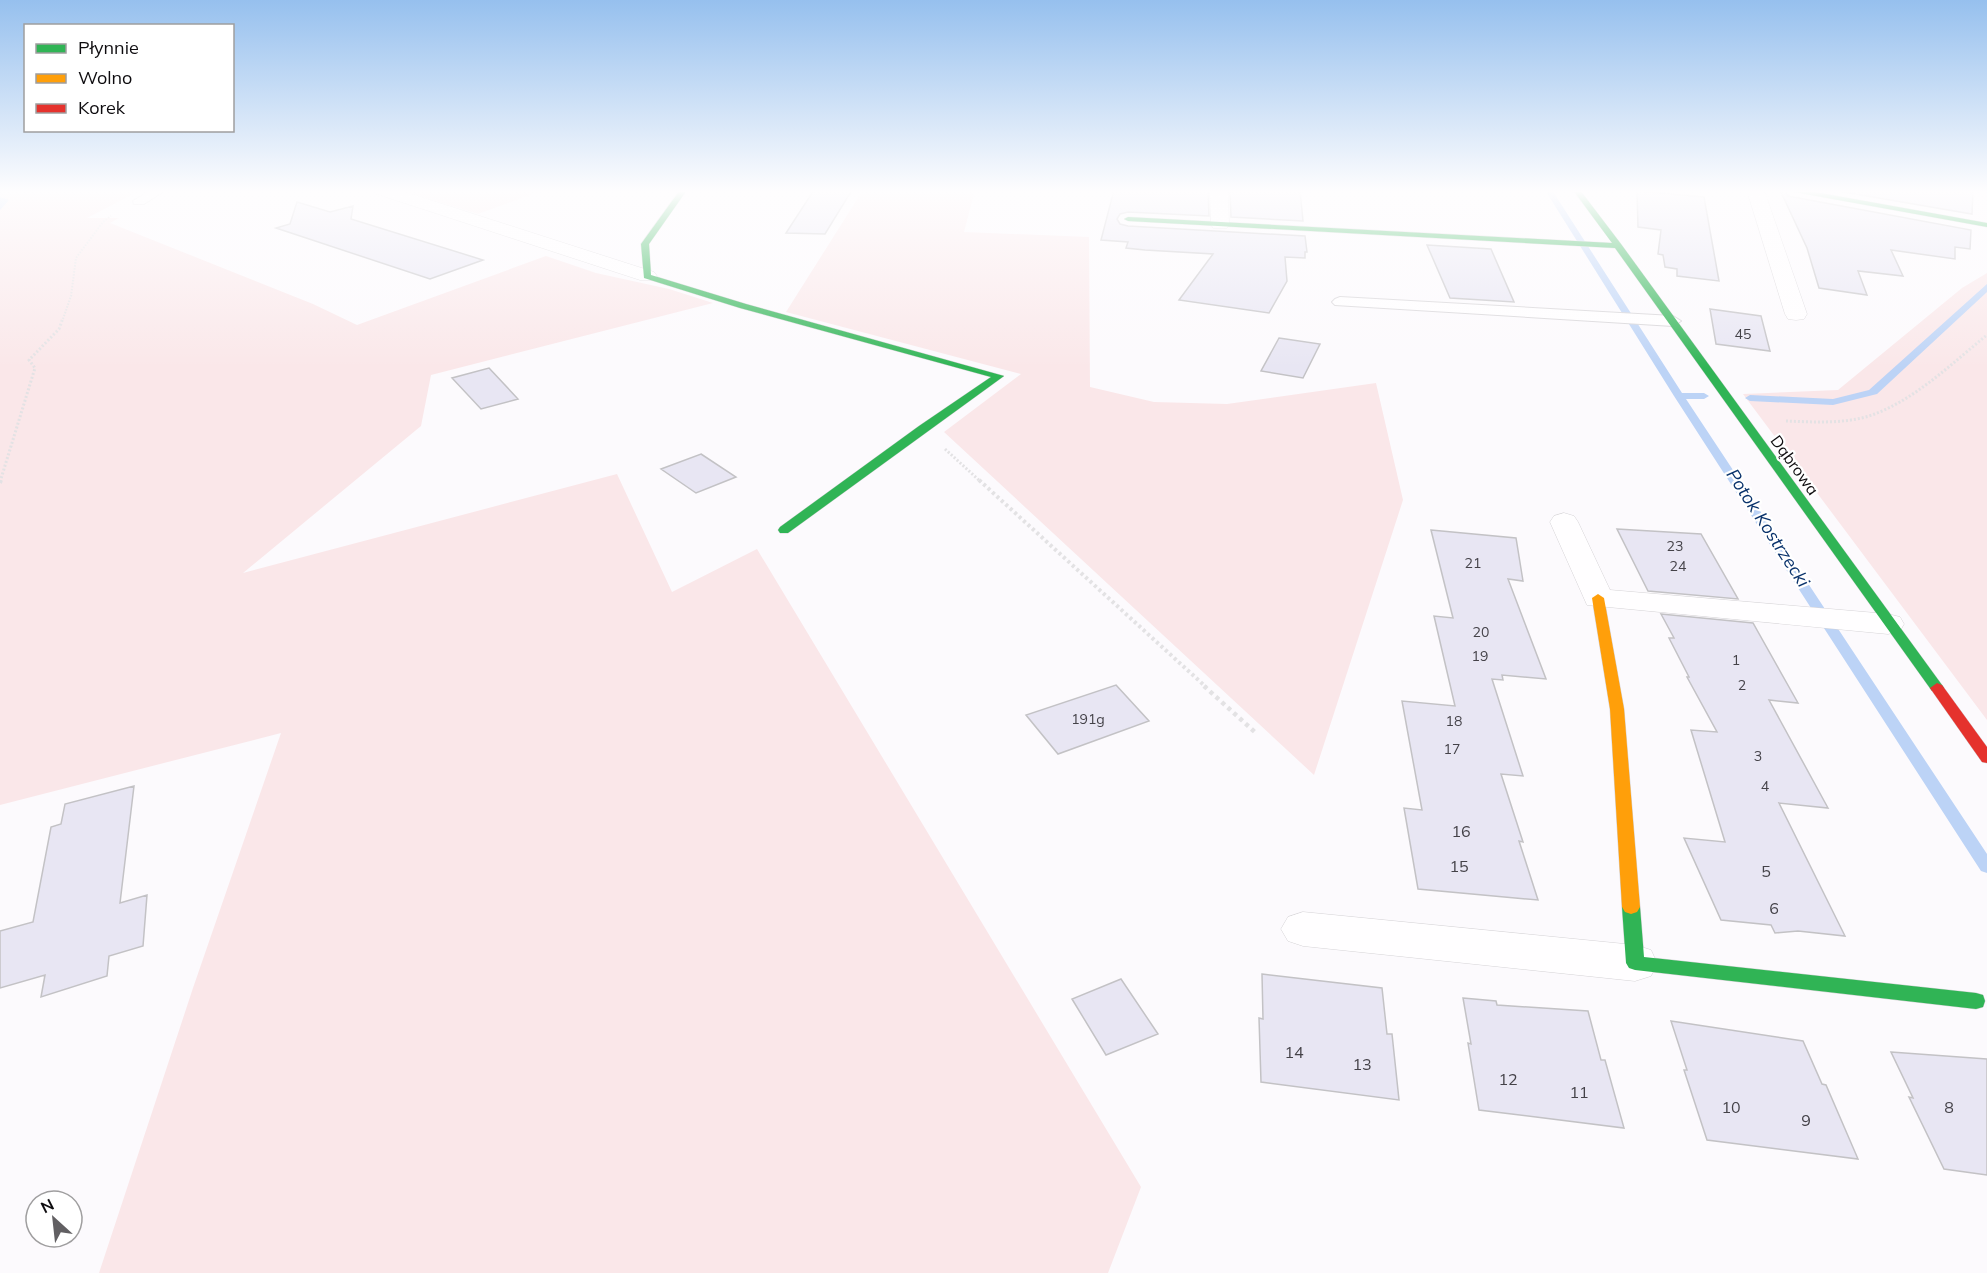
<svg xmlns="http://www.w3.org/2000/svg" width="1987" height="1273" font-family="Mulish,sans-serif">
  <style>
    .green { fill: #fae7e9 }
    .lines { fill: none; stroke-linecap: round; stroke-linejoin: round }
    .stream { fill: #bcd3f6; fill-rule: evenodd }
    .building { fill: #e8e6f3; stroke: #c3c2c5; stroke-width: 1.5 }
    .lane-casing { stroke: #d6d4d7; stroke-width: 2 }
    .street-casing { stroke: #d6d4d7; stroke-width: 1 }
    .fast-casing { stroke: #d6d4d7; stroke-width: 1 }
    .slow-casing { stroke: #d6d4d7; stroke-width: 1 }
    .jam-casing { stroke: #d6d4d7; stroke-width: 1 }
    .path-far3 { stroke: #e3e2e4; stroke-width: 2; stroke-dasharray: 1.5 1.5; stroke-linecap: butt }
    .path-far2 { stroke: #e3e2e4; stroke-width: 3; stroke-dasharray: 2 2; stroke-linecap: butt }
    .path-far1 { stroke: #e3e2e4; stroke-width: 4; stroke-dasharray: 3 3; stroke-linecap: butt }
    .path { stroke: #e3e2e4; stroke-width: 4.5; stroke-dasharray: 4 4; stroke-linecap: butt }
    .lane { fill: #fffeff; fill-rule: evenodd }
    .street { fill: #fffeff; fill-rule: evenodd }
    .fast { fill: #30b455; fill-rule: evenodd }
    .slow { fill: #ff9f0a; fill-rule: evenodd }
    .jam { fill: #e5322d; fill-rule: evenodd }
    .labels { text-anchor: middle; stroke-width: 4.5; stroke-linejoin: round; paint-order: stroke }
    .number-label { font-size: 14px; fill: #444248 }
    .street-label { font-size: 16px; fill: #0e0c0f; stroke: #fff }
    .near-number-label { font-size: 16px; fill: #444248 }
    .water-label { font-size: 18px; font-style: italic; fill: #0a336c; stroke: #fff }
  </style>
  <rect width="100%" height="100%" fill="#fcfafd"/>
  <path class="green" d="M0,190h141l-54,28h32l-9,5 203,81 44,21 189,-69 50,17 73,16 44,14 -282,72 -10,51 -178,147 374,-99 55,118 85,-43 384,638 -33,86h-1009l94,-285 88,-255 -281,72z
    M401,190h143l-66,24z
    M863,190h112l-11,42 125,5 1,150 64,15 73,2 149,-21 27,117 -89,275 -370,-343 77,-58 -235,-62z
    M1987,273v447l-244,-326 95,-4 124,-102z"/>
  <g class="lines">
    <path class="stream" d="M1545,190h7l130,203h22l5,3 -5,3h-18l301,455v19l-6,-2 -307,-475z
      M0,197l9,3 -9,10z
      M1987,284v8l-110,102 -44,11 -83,-4 -5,-3 5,-3 83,4 36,-9z"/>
  </g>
  <path class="building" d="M814,190h38l-27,44 -39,-1z
    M1114,190h94l1,26 -81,-4 -8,2 -3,5 3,5 8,2 177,10 2,16h-2v6l-20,-1 2,24 -18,32 -90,-13 34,-46 -68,-4 -19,-2 2,-6 -27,-2z
    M1230,190h70l3,31 -72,-4z
    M1780,190h4l4,6 183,34 -1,19 -15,-2v12l-64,-9 12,26 -45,-5 9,24 -48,-7 -12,-40z
    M1832,190h141l-1,24z
    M1637,191l67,6 15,84 -42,-5v-7l-12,-2 -2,-12 -5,-1 3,-24 -23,-3z
    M297,202l33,10 23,-6 -2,13 132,41 -53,19 -154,-51 14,-4z
    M1427,245l64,4 23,53 -64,-4z
    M1710,309l51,7 9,35 -54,-7z
    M1279,338l41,6 -17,34 -42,-7z
    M489,368l29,31 -37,10 -29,-31z
    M701,454l35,23 -40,16 -35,-24z
    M1617,529l84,5 37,65 -90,-8z
    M1431,530l85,8 7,43 -15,-2 38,100 -44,-4 1,5 -11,-1 31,97 -22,-2 22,68 -4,-1 19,59 -120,-11 -14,-81 18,2 -20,-109 53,5 -21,-90 19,2z
    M1661,614l92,9 45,80 -29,-3 59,108 -49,-5 66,133 -47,-5 -23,2 -4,-8 -50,-5 -37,-82 41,4 -34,-112 26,2 -30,-55h2l-20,-39h5z
    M1116,685l33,36 -91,33 -32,-39z
    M134,786l-14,117 27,-8 -4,51 -34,10 -2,20 -66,21 4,-22 -45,13v-57l33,-9 18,-95 10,-3 4,-20z
    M1262,974l120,14 5,46h5l7,66 -138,-18 -2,-64 4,1z
    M1121,979l37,55 -52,21 -34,-56z
    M1463,998l33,3 1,4 91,6 13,49h4l19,68 -145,-18 -11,-67 3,1z
    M1671,1021l132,20 19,43 4,1 32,74 -151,-19 -23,-70h3z
    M1891,1052l96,7v116l-43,-6 -35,-72 4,1z"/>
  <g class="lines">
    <defs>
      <path id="lane" d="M151,190h15l-22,14h-10l-1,-3z
        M1340,297l333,19 8,5 -8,5 -338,-21 -3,-3 3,-3z"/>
      <path id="street" d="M375,190h24l255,82 3,4 -3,4h-14l-263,-86z
        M1210,190h18l1,34 -2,4h-14l-2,-4z
        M1747,190h17l43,124 -3,5 -8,1 -8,-1 -3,-5z
        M1564,513l10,3 4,6 32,68 278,24 12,3 4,7 -4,7 -12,3 -301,-29 -37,-83 4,-6z
        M1303,912l332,33 16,5 6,13 -6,13 -16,5 -332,-35 -15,-5 -7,-12 7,-12z"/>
      <path id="fast" d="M680,190h7l-38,54 2,31 95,29 258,72 -216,157h-8l-2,-3 2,-3 139,-101 72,-49 -251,-69 -96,-30 -3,-34z
        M1573,190h7l41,54 321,441 2,3 -2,3h-10l-317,-443 -487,-27 -4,-2 4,-2 484,26z
        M1791,190h13l183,33v4l-193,-35z
        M1631,900l6,2 3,5 4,50 332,36 7,2 2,6 -2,6 -7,2 -341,-39 -6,-2 -3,-5 -4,-56 3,-5z"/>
      <path id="slow" d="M1598,594l6,4 20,111 16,198 -3,5 -6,2 -6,-2 -3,-5 -12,-198 -18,-111z"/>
      <path id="jam" d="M1937,683l5,2 45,62v16l-5,-1 -52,-74z"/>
    </defs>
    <use href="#lane" class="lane-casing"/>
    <use href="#street" class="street-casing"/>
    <use href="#fast" class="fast-casing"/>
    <use href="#slow" class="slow-casing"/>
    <use href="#jam" class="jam-casing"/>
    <path class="path-far3" d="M63,319l8,-23 5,-38 27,-36 8,-6"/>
    <path class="path-far2" d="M1786,421c27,1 57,3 83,-5 45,-15 82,-52 118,-81
      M945,449l36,33
      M0,482l35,-114 -6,-8 30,-31 4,-11"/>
    <path class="path-far1" d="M979,480l227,207
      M0,483l1,-3"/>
    <path class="path" d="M1204,686l53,48"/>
    <use href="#lane" class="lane"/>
    <use href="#street" class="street"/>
    <use href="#fast" class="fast"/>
    <use href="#slow" class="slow"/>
    <use href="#jam" class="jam"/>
  </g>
  <linearGradient id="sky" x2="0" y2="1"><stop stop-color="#96c0ee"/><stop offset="0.52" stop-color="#fefdfe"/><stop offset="1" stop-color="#fefdfe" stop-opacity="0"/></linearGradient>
  <rect width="1987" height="368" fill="url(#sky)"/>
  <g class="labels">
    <g class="number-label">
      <text x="1743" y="339">45</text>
      <text x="1675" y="551">23</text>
      <text x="1473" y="568">21</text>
      <text x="1678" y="571">24</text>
      <text x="1481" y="637">20</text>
      <text x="1480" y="661">19</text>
      <text x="1736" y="665">1</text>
      <text x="1742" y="690">2</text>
      <text x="1088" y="724">191g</text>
      <text x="1454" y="726">18</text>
      <text x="1452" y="754">17</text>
      <text x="1758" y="761">3</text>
      <text x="1765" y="791">4</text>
    </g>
    <g class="street-label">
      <text transform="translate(1795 465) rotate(54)" y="6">Dąbrowa</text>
    </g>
    <g class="near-number-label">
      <text x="1461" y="837">16</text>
      <text x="1459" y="872">15</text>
      <text x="1766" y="877">5</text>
      <text x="1774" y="914">6</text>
      <text x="1294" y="1058">14</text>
      <text x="1362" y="1070">13</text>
      <text x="1508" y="1085">12</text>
      <text x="1579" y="1098">11</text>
      <text x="1731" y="1113">10</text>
      <text x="1949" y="1113">8</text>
      <text x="1806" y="1126">9</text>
    </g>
    <g class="water-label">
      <text transform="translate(1768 528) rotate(57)" y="6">Potok Kostrzecki</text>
    </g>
  </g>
  <rect x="24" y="24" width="210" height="108" fill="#ffffff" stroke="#9f9e9f" stroke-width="1.5"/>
  <rect x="36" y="44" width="30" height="9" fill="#30b455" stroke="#9f9e9f" stroke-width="1.5"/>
  <text x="78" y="54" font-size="18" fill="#0e0c0f">Płynnie</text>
  <rect x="36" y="74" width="30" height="9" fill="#ff9f0a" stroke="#9f9e9f" stroke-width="1.5"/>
  <text x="78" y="84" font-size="18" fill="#0e0c0f">Wolno</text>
  <rect x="36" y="104" width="30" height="9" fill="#e5322d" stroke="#9f9e9f" stroke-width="1.5"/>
  <text x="78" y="114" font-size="18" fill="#0e0c0f">Korek</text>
  <g transform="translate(54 1219) rotate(333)"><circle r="28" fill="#ffffff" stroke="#9f9e9f" stroke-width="1.5"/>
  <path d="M0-4.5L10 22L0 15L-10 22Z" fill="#615f62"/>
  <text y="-9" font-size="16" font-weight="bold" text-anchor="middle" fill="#0e0c0f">N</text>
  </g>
</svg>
